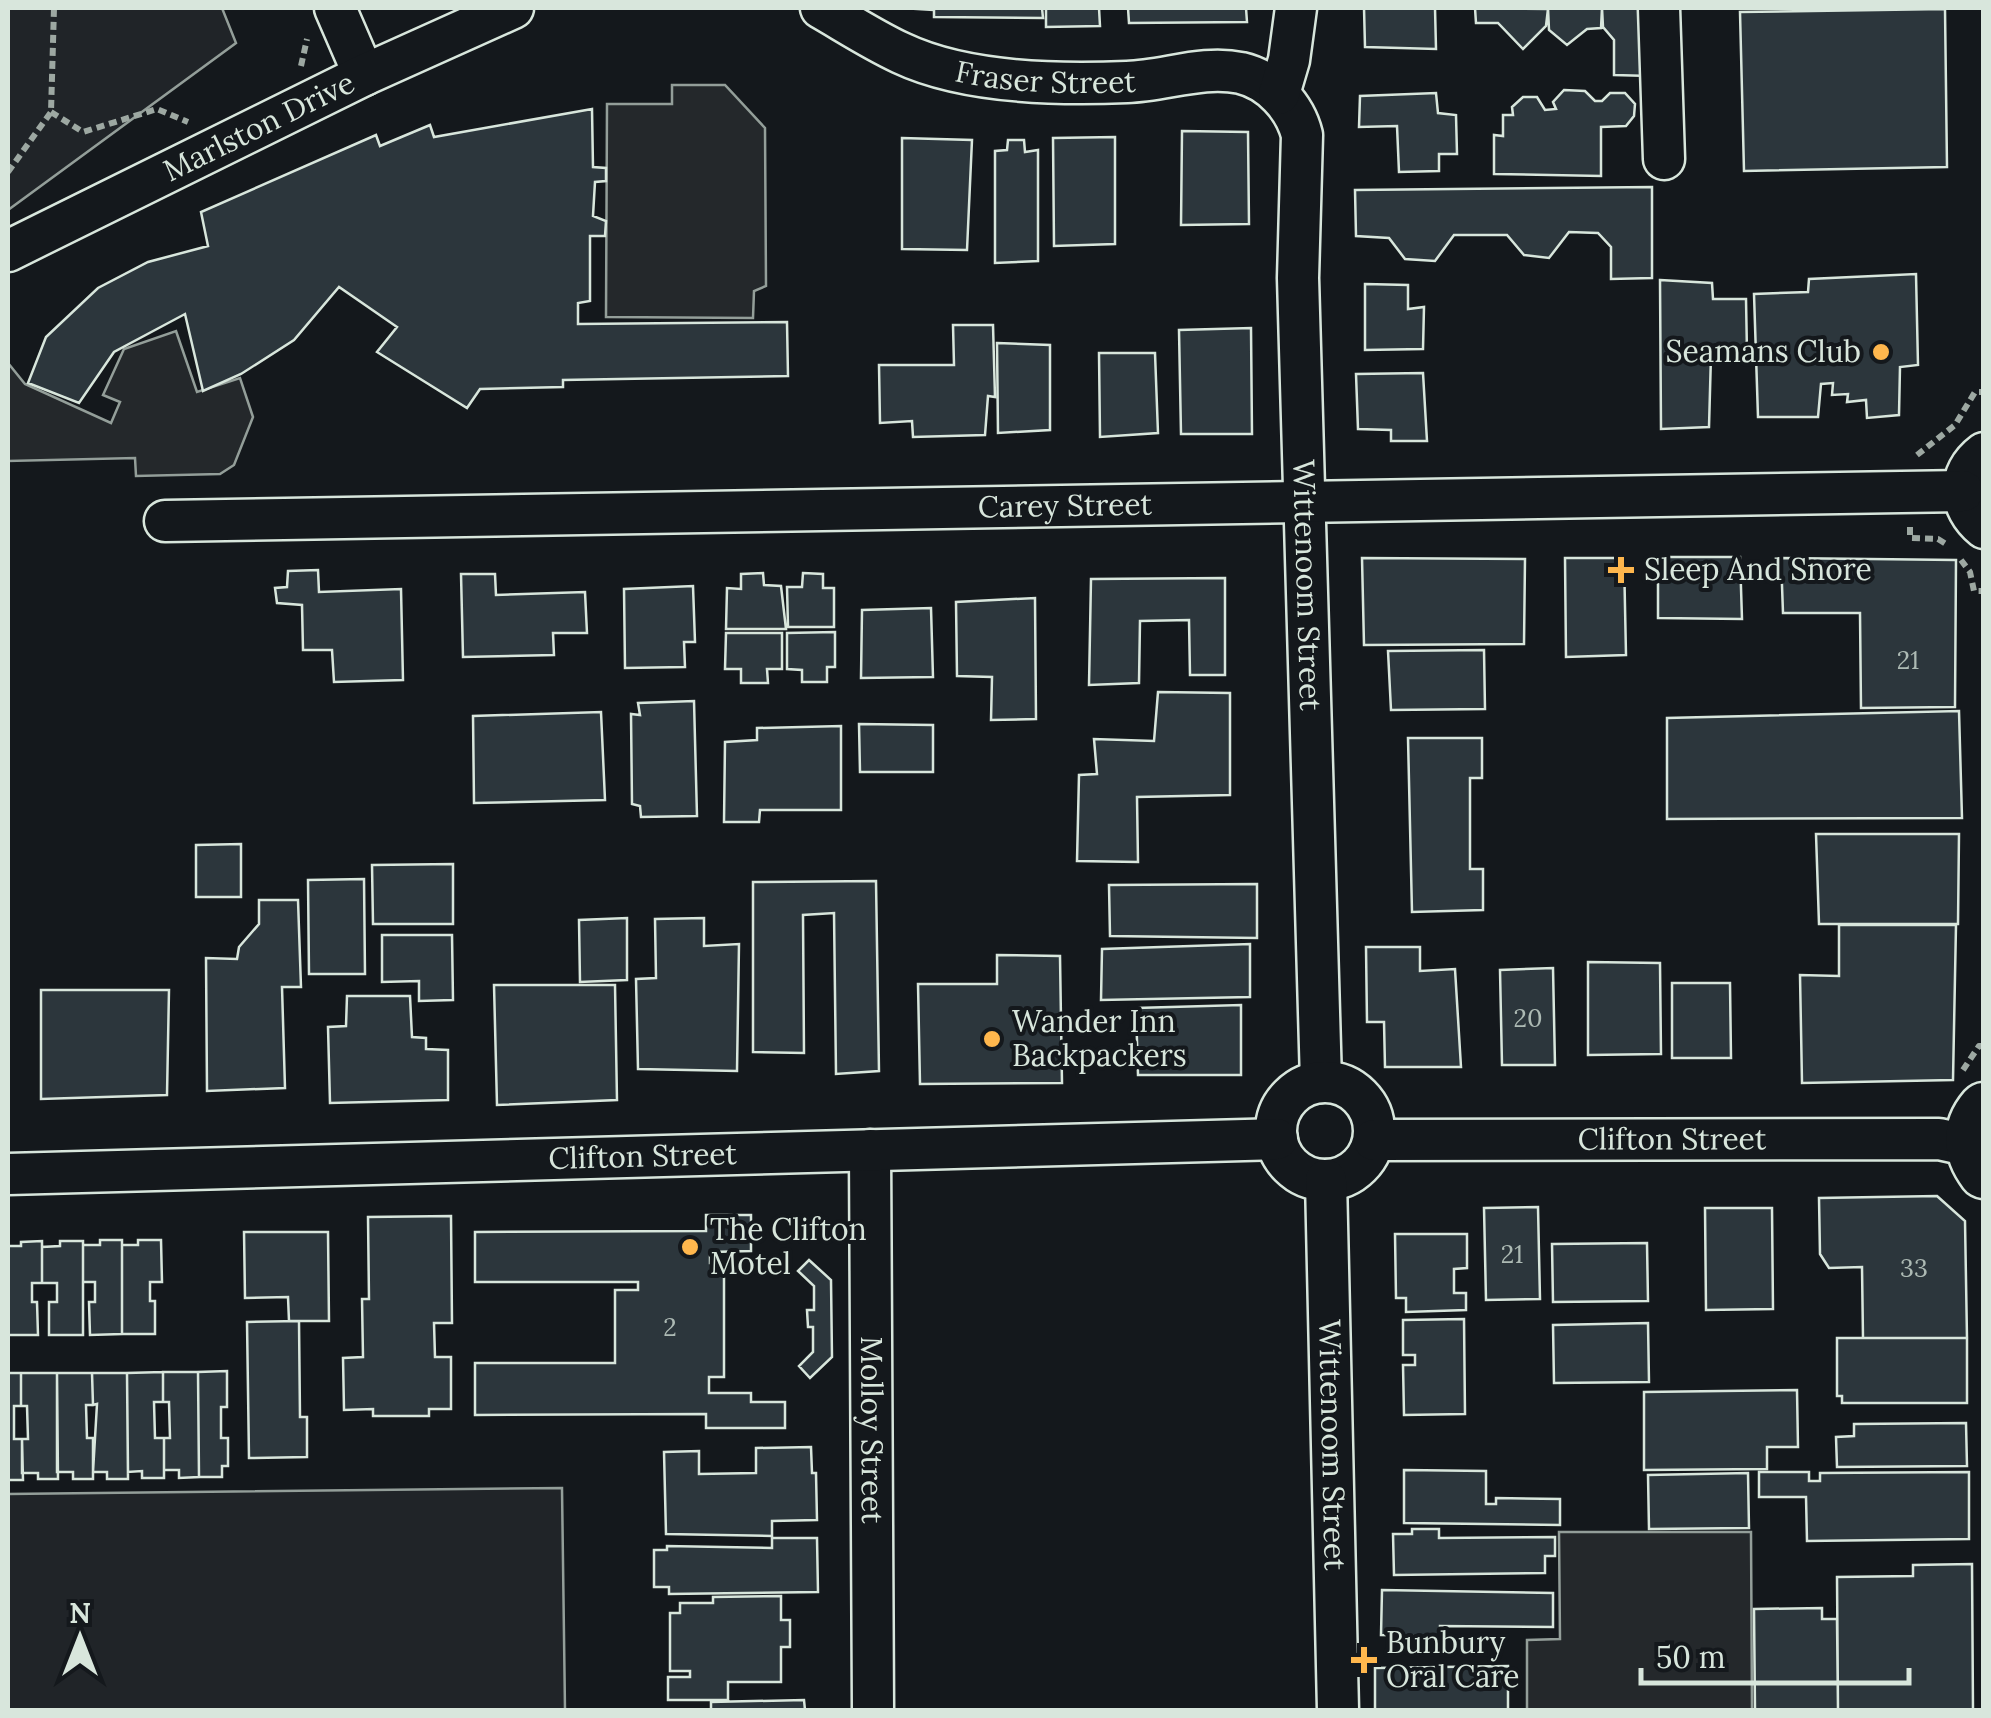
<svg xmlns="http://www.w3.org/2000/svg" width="1991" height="1718" font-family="Lora,serif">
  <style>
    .green { fill: #202428; stroke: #939e99; stroke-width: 2.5 }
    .parking { fill: #24282b; stroke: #939e99; stroke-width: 2.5 }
    .building { fill: #2c363c; stroke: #d8e6dc; stroke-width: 2.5 }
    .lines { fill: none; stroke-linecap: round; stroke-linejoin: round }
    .minor-casing { stroke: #d8e6dc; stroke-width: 45 }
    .major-casing { stroke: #d8e6dc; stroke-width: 55 }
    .path { stroke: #9da8a2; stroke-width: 6; stroke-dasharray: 8 5; stroke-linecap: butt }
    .minor { stroke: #14181c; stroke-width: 40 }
    .major { stroke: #14181c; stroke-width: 50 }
    .poi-dot { fill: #ffb74d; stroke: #14181c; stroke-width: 4 }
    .labels { text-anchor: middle; stroke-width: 8; stroke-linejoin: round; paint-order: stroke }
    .number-label { font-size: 25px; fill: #adbab4 }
    .street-label { font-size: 30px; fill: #d8e6dc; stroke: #14181c }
    .poi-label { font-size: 30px; fill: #d8e6dc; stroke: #14181c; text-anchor: start }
  </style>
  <rect width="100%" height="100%" fill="#14181c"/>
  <path class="green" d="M8,8h214l14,35 -228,167z
    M562,1488l3,222h-557v-216z"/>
  <path class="parking" d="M672,85h53l40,43 1,158 -12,5 -1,27 -147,-1 1,-213h65z
    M176,331l21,61 43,-14 13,39 -19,48 -14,9 -84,2 -1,-18 -127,3v-98l17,21 86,39 9,-21 -17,-7 21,-46z
    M1559,1532h192l1,178h-225v-70l33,-1z"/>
  <path class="building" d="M901,8h141l1,10 -109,-1v-7z
    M1046,8h53l1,18 -54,1z
    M1128,8h118l1,14 -118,1z
    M1364,8h71l1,41 -71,-2z
    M1475,8l73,1 -2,17 -23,23 -25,-26h-22z
    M1548,8h54l-1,20 -14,1 -20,16 -18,-15z
    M1602,8h46l2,68 -36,-1v-35l-11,-13z
    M1945,9l2,158 -203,4 -4,-159z
    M1564,90l21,1 10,10h7l8,-8h15l10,11 -1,12 -8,10 -25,1v49l-107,-2v-39l9,1v-21h10l-1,-8 11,-10h14l8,13 11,-1 -3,-7z
    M1436,93l2,20 18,2 1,39h-18v17l-40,1 -2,-46 -38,1 1,-31z
    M592,109l1,58 13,1v13l-11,1 -2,34 13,5 -1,15h-15v65l-12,2v21l209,-2 1,54 -225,4v7l-83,2 -13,19 -90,-56 20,-25 -58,-40 -45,53 -53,34 -38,17 -18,-77 -71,38 -35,51 -51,-20 18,-46 52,-49 50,-26 60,-16 -7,-34 175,-77 4,11 50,-21 4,12z
    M1182,131l66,1 1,92 -68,1z
    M1115,137v107l-61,2 -1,-108z
    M902,138l70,2 -5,110 -65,-1z
    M1008,140h16l1,12 13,-2v111l-43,2v-112l12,-1z
    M1652,187v91l-41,1v-32l-13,-14 -29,-1 -20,26 -25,-3 -17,-20h-53l-19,26 -30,-2 -16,-21 -33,-2 -1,-46z
    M1916,274l2,91 -18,2 -1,48 -32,3 -1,-18 -19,2 1,-8 -16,1 1,-12 -12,1 -3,33h-60l-4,-123 54,-2 1,-13z
    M1660,280l52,3 1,16h33l1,54 -36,2 -2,72 -48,2z
    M1365,284l43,1v24l16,-2 -1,42 -58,1z
    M953,325h40l2,72 -7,-1 -3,39 -72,2 -1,-16 -32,2 -1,-58h75z
    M1251,328l1,106h-71l-2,-104z
    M997,343l53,2v85l-52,3z
    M1099,353h56l3,80 -58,4z
    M1423,373l4,68h-36v-11l-33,-1 -2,-55z
    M1658,557h82l2,62 -84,-1z
    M1362,558l163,1 -1,85 -160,1z
    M1565,558h59l2,97 -60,2z
    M1781,558l175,2 -1,147 -94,1 -1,-95h-77z
    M318,570l1,22 82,-3 2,91 -69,2 -2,-32h-29l-1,-45 -25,-2 -2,-15 12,-1 1,-16z
    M763,573l1,12 17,1 5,43h-60l1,-41 14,1v-15z
    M803,573l20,1v14h11v39h-46l-1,-40h15z
    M461,574h34l1,21 89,-3 2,41h-34l1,22 -91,2z
    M1225,578v97h-35l-1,-55 -49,1 -1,62 -50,2 2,-106z
    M693,586l2,56h-11l1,25 -60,1 -1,-79z
    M1035,598l1,121 -45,1 1,-43 -35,-1 -1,-74z
    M931,608l2,69 -72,1 1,-68z
    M835,632v35h-8v15h-25v-12l-15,-1v-36z
    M726,633h56v36h-15l1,14h-27v-14h-16z
    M1484,650l1,59 -94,1 -3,-59z
    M1158,692l72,1v102l-93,2 1,65 -61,-1 2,-86 18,-1 -3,-35 60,2z
    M694,701l3,115 -56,1 -1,-11 -8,-2 -1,-90 9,1 -2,-12z
    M1959,711l3,107 -295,1v-101z
    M601,712l4,88 -131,3 -1,-87z
    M859,724l74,1v47h-73z
    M841,726v84h-81l-1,12h-35l1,-80 32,-2v-12z
    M1408,738h74v40h-12v91h13v41l-71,2z
    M1816,834h143l-1,90h-139z
    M241,844v53h-45v-52z
    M453,864v60h-80l-1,-59z
    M364,879l1,95h-56l-1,-94z
    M876,881l3,190 -43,3 -2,-161 -31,2 1,138 -51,-1v-170z
    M1257,884v54l-147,-2 -1,-51z
    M259,900h39l3,87h-19l3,101 -78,3 -1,-133 31,1 2,-12 20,-23z
    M627,918v62l-47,2 -1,-62z
    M704,918v28l35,-2 -2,127 -99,-2 -2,-90 20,-1 -1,-59z
    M1839,925h117l-3,155 -151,3 -2,-108 39,1z
    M382,935h70l1,65 -34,1v-20l-37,1z
    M1250,944v53l-149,3 1,-51z
    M1366,947h54v24l35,-2 6,98h-76l-1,-45h-17z
    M997,955l63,1 2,127 -142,1 -2,-100h79z
    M1588,962l72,1 1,91 -73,1z
    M1553,968l2,97h-53l-2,-95z
    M1672,983h58l1,75h-59z
    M494,985h121l2,115 -120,5z
    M41,990h128l-2,105 -126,4z
    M347,996h63l2,41 14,1v11l22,1v50l-118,3 -2,-76 18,-1z
    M1241,1005v70h-103l-2,-67z
    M1937,1196l28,25 2,117h-104l-1,-71 -33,1 -9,-14 -1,-56z
    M1538,1207l2,92 -54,1 -2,-92z
    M1705,1208h67l1,101 -67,1z
    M706,1215h45v36l-41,1v11h14v114h-15v16h42v9h34v26h-79v-14l-231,1v-52h140v-73h23v-8h-163v-50l231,-1z
    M451,1216l1,107h-18l1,34h16v52h-22v7h-56v-7l-29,1 -1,-52 20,-1 -1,-58h7l-1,-82z
    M244,1232h84l1,89h-40l-1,-24 -43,1z
    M1395,1234h72v34l-13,1v24h12v17l-60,2v-14h-10z
    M100,1240h22v94l-32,1 -1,-33h6v-20h-12v-37h17z
    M138,1240h23l1,42h-12v19h5v33h-33v-89h16z
    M42,1241v42h-10v19h5l1,33h-30v-89h13v-4z
    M60,1241h23v94h-34v-33h8v-19h-15v-36l18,-1z
    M1647,1243l1,58 -95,1 -1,-58z
    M809,1260l22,20 1,77 -22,21 -11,-12 14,-14v-25h-5l-1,-17h7v-24l-16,-15z
    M1464,1319l1,95 -61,1 -1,-50h12v-10h-12v-35z
    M299,1321l1,96h7v40l-58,1 -2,-136z
    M1648,1323l1,59 -95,1 -1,-58z
    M1837,1338h130v65h-125v-7h-5z
    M227,1371v36h-6v31h7v28h-6v11h-23l-1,-105z
    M163,1372v30h-9l1,36h9v40h-22v-7l-14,1 -1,-99z
    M163,1372h35l1,105 -20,1v-8h-15v-32h6l-1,-36h-6z
    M8,1373h13v33h-7v33h8l1,41h-15z
    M21,1373h36l1,106h-20v-6h-16v-34h6l-1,-33h-6z
    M57,1373h35l1,32h-7l1,33h6v41h-20v-7h-16z
    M92,1373h35l1,106h-21v-7h-14l4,-68 -4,1z
    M1797,1390l1,57h-31v22l-123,1v-78z
    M1966,1423l1,43 -130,1 -1,-30 18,-1v-12z
    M811,1447l1,26h4l1,47 -45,1v15l-106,-2 -2,-82 35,-1v23l57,-1v-25z
    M1404,1470l82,1v33h10v-6l64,1v26l-156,-2z
    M1759,1472h50v9h11v-8l149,-1v67l-162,2 -1,-44h-47z
    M1748,1473l1,55 -100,1 -1,-54z
    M1412,1529h27v9l116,-1v19h-10v17l-151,2 -1,-41h19z
    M772,1538h45l1,54 -149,2v-7h-15v-37h13v-4l105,2z
    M1972,1564l1,146h-135l-1,-133 76,-1v-11z
    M1382,1590l171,3v34l-113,-1v10l-59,-1z
    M781,1596v24h9v27h-9v35h-53v18h-60v-23h22v-6h-20v-58h10v-10h33v-6z
    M1822,1608v11h15l1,91h-83l-1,-101z
    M1508,1666v44h-133v-42z
    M804,1700l1,10h-94v-8z"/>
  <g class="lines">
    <defs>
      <g id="minor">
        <path d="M335,8l29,67"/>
        <path id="s1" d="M821,8c26,15 52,32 80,45 63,30 157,32 226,29 38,-1 75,-17 114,-9 30,7 54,34 61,62l-4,143 23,804"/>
        <path d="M1659,8l5,151"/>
        <path d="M1279,94l10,-34 7,-52"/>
        <path id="s2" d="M8,251l356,-176 149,-67"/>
        <path d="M1984,453c-28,21 -26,54 0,75"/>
        <path id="s3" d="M165,521l1798,-30"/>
        <circle cx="1325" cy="1131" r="49"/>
        <path id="s4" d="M1374,1140l565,-1 32,7"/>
        <path id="s5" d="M870,1150l3,560"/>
        <path id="s6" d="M8,1174l1269,-35"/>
        <path id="s7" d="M1326,1180l12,530"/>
      </g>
      <path id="major" d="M1984,1108c-18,21 -16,44 0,65"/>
    </defs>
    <use href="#minor" class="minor-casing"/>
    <use href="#major" class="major-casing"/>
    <path class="path" d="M301,66l6,-27
      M51,112l32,20 74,-23 31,13
      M8,172l43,-60 3,-104
      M1917,455l38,-30 20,-33h9
      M1910,527v11l28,1 8,5
      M1961,560l9,12 4,19h10
      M1963,1070l16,-24h5"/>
    <use href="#minor" class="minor"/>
    <use href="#major" class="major"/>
  </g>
  <g class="poi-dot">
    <circle cx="1881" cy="352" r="10"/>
    <path d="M1616 555h10v10h10v10h-10v10h-10v-10h-10v-10h10z"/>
    <circle cx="992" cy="1039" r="10"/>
    <circle cx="690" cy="1247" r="10"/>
    <path d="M1359 1645h10v10h10v10h-10v10h-10v-10h-10v-10h10z"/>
  </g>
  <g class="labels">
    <g class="number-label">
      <text x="1908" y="669">21</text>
      <text x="1528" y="1027">20</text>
      <text x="1512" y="1263">21</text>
      <text x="1914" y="1277">33</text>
      <text x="670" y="1336">2</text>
    </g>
    <g class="street-label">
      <text dy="10" stroke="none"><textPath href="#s1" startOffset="240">Fraser Street</textPath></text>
      <text dy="10" stroke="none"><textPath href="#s2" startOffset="280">Marlston Drive</textPath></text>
      <text dy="10" stroke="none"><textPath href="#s3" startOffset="900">Carey Street</textPath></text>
      <text dy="10" stroke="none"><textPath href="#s1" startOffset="978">Wittenoom Street</textPath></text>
      <text dy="10" stroke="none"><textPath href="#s4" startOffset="298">Clifton Street</textPath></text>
      <text dy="10" stroke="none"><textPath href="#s6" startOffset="635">Clifton Street</textPath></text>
      <text dy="10" stroke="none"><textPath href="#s5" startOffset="280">Molloy Street</textPath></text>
      <text dy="10" stroke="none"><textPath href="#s7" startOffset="265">Wittenoom Street</textPath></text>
    </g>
    <g class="poi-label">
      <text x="1861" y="362" text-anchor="end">Seamans Club</text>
      <text x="1644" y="580">Sleep And Snore</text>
      <text x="1012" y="1032">Wander Inn<tspan x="1012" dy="34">Backpackers</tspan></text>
      <text x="710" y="1240">The Clifton<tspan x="710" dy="34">Motel</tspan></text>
      <text x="1386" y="1653">Bunbury<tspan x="1386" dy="34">Oral Care</tspan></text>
    </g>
  </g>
  <rect width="1991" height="1718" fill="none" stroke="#d8e6dc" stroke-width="20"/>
  <g transform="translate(80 1638)" stroke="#14181c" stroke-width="8" paint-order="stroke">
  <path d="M0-8L18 38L0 25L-18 38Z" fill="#d8e6dc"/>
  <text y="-15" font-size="28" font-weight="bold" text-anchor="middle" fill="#d8e6dc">N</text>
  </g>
  <path d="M1641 1668v15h268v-15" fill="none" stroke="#d8e6dc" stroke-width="5"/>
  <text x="1656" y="1668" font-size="30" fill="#d8e6dc" stroke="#14181c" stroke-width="8" paint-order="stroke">50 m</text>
</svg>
